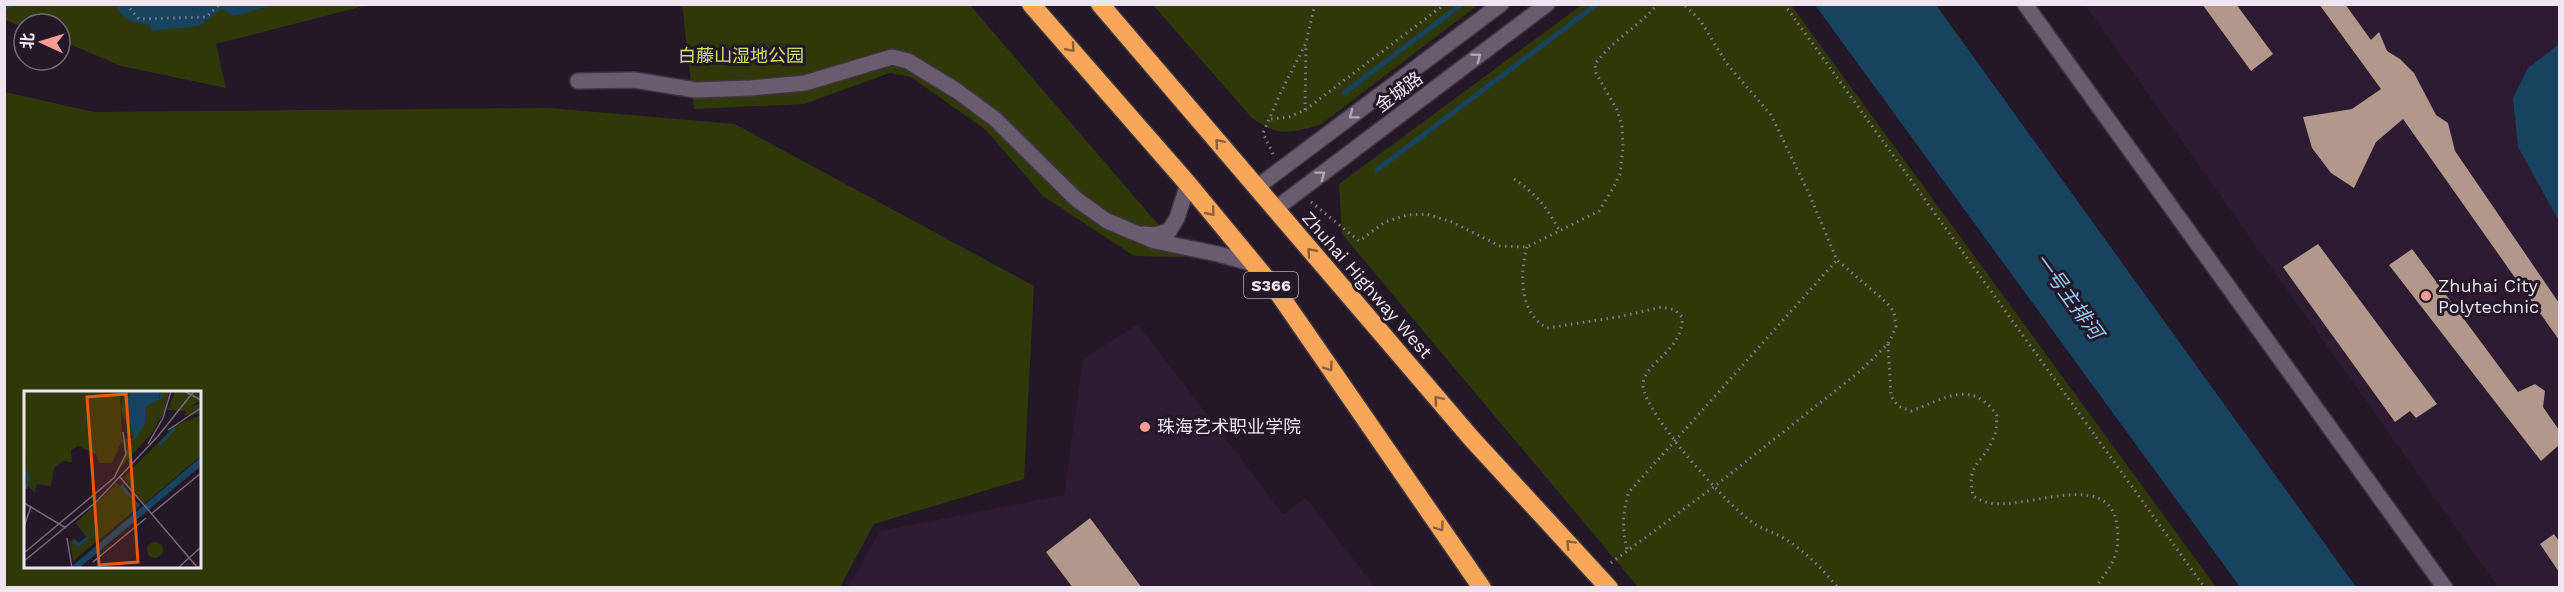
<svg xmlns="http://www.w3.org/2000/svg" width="2564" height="592" font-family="'Work Sans','Noto Sans SC',sans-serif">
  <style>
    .built { fill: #2d1b31 }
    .green { fill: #303809; fill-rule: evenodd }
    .water { fill: #17435e }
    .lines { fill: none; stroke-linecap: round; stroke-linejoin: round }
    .stream { stroke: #17435e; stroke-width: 5 }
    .building { fill: #b2988a }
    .minor-casing { stroke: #3e3541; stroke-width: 18 }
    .highway-casing { stroke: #3e3541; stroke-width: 21 }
    .path { stroke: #857a88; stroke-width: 3; stroke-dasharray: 1.5 4.5; stroke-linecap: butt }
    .minor { stroke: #6b5b6f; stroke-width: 15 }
    .highway { stroke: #f7a757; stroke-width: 18 }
    .oneway { stroke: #8e5f3f }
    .oneway2 { stroke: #b3a7b6 }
    .poi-dot { fill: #f59c95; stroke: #241727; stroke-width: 2 }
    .labels { text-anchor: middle; stroke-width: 6; stroke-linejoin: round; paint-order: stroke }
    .shield { fill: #241727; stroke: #b1a7b4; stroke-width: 1.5 }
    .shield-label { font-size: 16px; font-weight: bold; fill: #eee5f0 }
    .park-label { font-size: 18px; fill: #cbe170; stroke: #241727 }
    .street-label { font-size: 18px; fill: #eee5f0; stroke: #241727 }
    .poi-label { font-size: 18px; fill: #eee5f0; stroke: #241727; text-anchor: start }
    .water-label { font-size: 20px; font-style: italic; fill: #90ccf5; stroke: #241727 }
    .inset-river { fill: none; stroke: #17435e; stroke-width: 3 }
    .inset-road { fill: none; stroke: #756977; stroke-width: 1.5 }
    .view { fill: #e8590c; fill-opacity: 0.15; stroke: #e8590c; stroke-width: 3 }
    .inset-edge { fill: none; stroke: #eee5f0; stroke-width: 3 }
  </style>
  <rect width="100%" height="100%" fill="#241727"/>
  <path class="built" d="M2085,5h474v582h-61z
    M1138,324l145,190 23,-16 69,89 -528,1 33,-57 184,-36 19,-136z"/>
  <path class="green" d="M1583,4l208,1 425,582h-578l-296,-353 -3,-50z
    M4,5h374l-18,2 -144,37 10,44 -105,-22 -61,-26v-16h-36v3l-19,-7z
    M682,5h288l216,252 -52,-1 -91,-60 -57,-66 -75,-53 -21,-4 -86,31 -110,5z
    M1153,5h325l-158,120c-32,8 -41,12 -68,-7z
    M5,92l89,20 456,-4 185,16 299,162 -10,193 -150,45 -34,63h-835zM200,392v174h-174v-174z"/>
  <path class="water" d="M116,5h157l-39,11 -13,-7 -22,17 -48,5 -1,-6c-17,-2 -27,-5 -34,-20z
    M1815,5h121l420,582h-116z
    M2559,44v177l-41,-74 -5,-49 15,-30z"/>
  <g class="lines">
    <path class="stream" d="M4,8l8,-4
      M1344,93l118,-89
      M1377,170l220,-166"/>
  </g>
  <path class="building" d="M2202,4h34l37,50 -22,17z
    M2319,4h26l26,36 8,-8 8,19 13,8 14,14 22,42 12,8 7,28 104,152v37l-156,-221 -27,23 -22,46 -23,-15 -19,-25 -9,-31 49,-8 29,-20z
    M2318,244l119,160 -21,14 -6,-7 -15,11 -112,-155z
    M2412,249l106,143 17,-8 10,7 -2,16 16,23v15l-18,16 -152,-196z
    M1090,518l52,70h-69l-27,-36z
    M2554,534l5,7v31l-19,-28z"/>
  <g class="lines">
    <defs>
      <path id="minor" d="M2025,4l420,584
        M578,81l56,-1 62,10 55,-2 54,-5 87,-26 16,4 49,30 38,28 81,80 31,22 48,20 63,13 36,10
        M1257,187l244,-183
        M1274,210l273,-206
        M1144,234l11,1 14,-4 8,-13 11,-34"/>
      <path id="highway" d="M1031,4l157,180 91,110 203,294
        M1100,4l372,435 137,149"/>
    </defs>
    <use href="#minor" class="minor-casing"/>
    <use href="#highway" class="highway-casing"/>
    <path class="path" d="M126,4l13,15 67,-2 14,-13
      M1784,4l421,584
      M1305,110l1,-65
      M1271,119l18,-2 16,-7 140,-106
      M1273,154l-10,-21 18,-41 25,-49 9,-39
      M1514,179c21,14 33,28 45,51
      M1311,202l48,39 26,-19 22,-7 19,-1 26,8 48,24 27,1 72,-36 12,-19 9,-18 3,-27 -1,-21 -5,-16 -21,-37 -1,-9c18,-24 44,-38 63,-60
      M1527,247c-8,27 -7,67 20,81l71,-11 44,-10 13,3 7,7c2,34 -40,46 -39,69 2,28 87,123 112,138 8,5 17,8 25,12 23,13 41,31 58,52
      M1888,344l3,52 7,10 13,5c32,-11 61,-34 86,5 -1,8 0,16 -4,23 -10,26 -27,22 -20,57 4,2 8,5 13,6 36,11 123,-36 131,23 4,29 -5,40 -22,63
      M1627,549c-5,-21 -5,-36 2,-57l208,-232
      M1611,563l104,-77 144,-114 29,-28 8,-17 -2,-15 -8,-10 -49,-42 -27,-64 -39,-81 -44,-51 -27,-44 -17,-16
      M1939,588l3,-4"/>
    <use href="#minor" class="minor"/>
    <use href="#highway" class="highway"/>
  </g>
  <defs><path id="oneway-chevron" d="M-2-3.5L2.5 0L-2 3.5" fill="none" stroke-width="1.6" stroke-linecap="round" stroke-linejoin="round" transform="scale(1.5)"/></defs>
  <g class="oneway">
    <use href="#oneway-chevron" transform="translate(1071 48) rotate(49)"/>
    <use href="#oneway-chevron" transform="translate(1219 143) rotate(-131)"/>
    <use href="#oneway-chevron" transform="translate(1211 212) rotate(51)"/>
    <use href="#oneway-chevron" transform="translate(1311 252) rotate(-131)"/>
    <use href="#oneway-chevron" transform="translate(1329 367) rotate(55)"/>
    <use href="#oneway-chevron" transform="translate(1438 400) rotate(-131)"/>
    <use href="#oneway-chevron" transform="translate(1440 527) rotate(55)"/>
    <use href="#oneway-chevron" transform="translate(1570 544) rotate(-133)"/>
  </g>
  <g class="oneway2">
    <use href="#oneway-chevron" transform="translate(1477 57) rotate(-37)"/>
    <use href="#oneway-chevron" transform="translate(1353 115) rotate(143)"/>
    <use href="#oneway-chevron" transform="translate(1321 175) rotate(-37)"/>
  </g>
  <g class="poi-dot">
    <circle cx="2426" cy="296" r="6"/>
    <circle cx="1145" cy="427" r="6"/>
  </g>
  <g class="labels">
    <rect class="shield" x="1244" y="272" width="54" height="26" rx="4.5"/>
    <g class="shield-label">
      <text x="1271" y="291">S366</text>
    </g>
    <g class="park-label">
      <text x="741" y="62">白藤山湿地公园</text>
    </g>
    <g class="street-label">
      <text transform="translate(1399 92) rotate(-37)" y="6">金城路</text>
      <text transform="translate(1367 285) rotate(49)" y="6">Zhuhai Highway West</text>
    </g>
    <g class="poi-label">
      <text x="2438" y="292">Zhuhai City<tspan x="2438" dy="21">Polytechnic</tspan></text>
      <text x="1157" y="433">珠海艺术职业学院</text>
    </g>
    <g class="water-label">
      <text transform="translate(2069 296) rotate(54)" y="7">一号主排河</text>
    </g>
  </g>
  <g transform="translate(24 391)">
    <rect width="177" height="177" fill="#241727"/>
    <path d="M0,0h96l2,49 10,-2 -11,-29 3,-18h45l-5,21 -12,21 -37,40 10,-20 -3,-12 -10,22h-13l-3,-9 -18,-8 -7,4 1,12 -9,-1 -9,7 -3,18 -14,-2 -2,9 -9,-9zM151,0h26v11h-4l-7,5 11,-4v10l-17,3 2,-5 -18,-1zM177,24v41l-57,48 -20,-27 52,-52zM93,92l23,23 -67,55 -3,-19 4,-4 5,5 7,-6 -10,-14zM123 159a8 8 0 1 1 16 0a8 8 0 1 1-16 0Z" fill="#303809"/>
    <path d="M108,0h27v8l4,-7v6l-18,9v16l-10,17 -10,-36zM177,66v9l-122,102h-9z" fill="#17435e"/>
    <path class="inset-river" d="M135,54l16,-17M0,80l4,6 -2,12M97,94l18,21M50,150l4,4 11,-8"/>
    <path class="inset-road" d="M160,0l17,9M144,39l33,-22M124,53l15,-26 8,-27M96,86l78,91M90,87l12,-24 -3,-22M0,112l42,25M127,123l50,-41M0,136l7,-21M43,147l5,30M0,162l91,-76M0,170l72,-59 63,-67 35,-44M69,171l53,-44M154,177l23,-21"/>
    <path class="view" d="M102,3l12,168 -39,3 -12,-168z"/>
    <rect width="177" height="177" class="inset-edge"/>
  </g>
  <rect width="2564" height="592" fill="none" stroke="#eee5f0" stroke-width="12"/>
  <g transform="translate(42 42) rotate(274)"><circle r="28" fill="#241727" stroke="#756977" stroke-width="1.5"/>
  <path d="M0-4.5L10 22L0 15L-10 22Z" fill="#f59c95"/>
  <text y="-9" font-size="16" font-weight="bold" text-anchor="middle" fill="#eee5f0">北</text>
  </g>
</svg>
